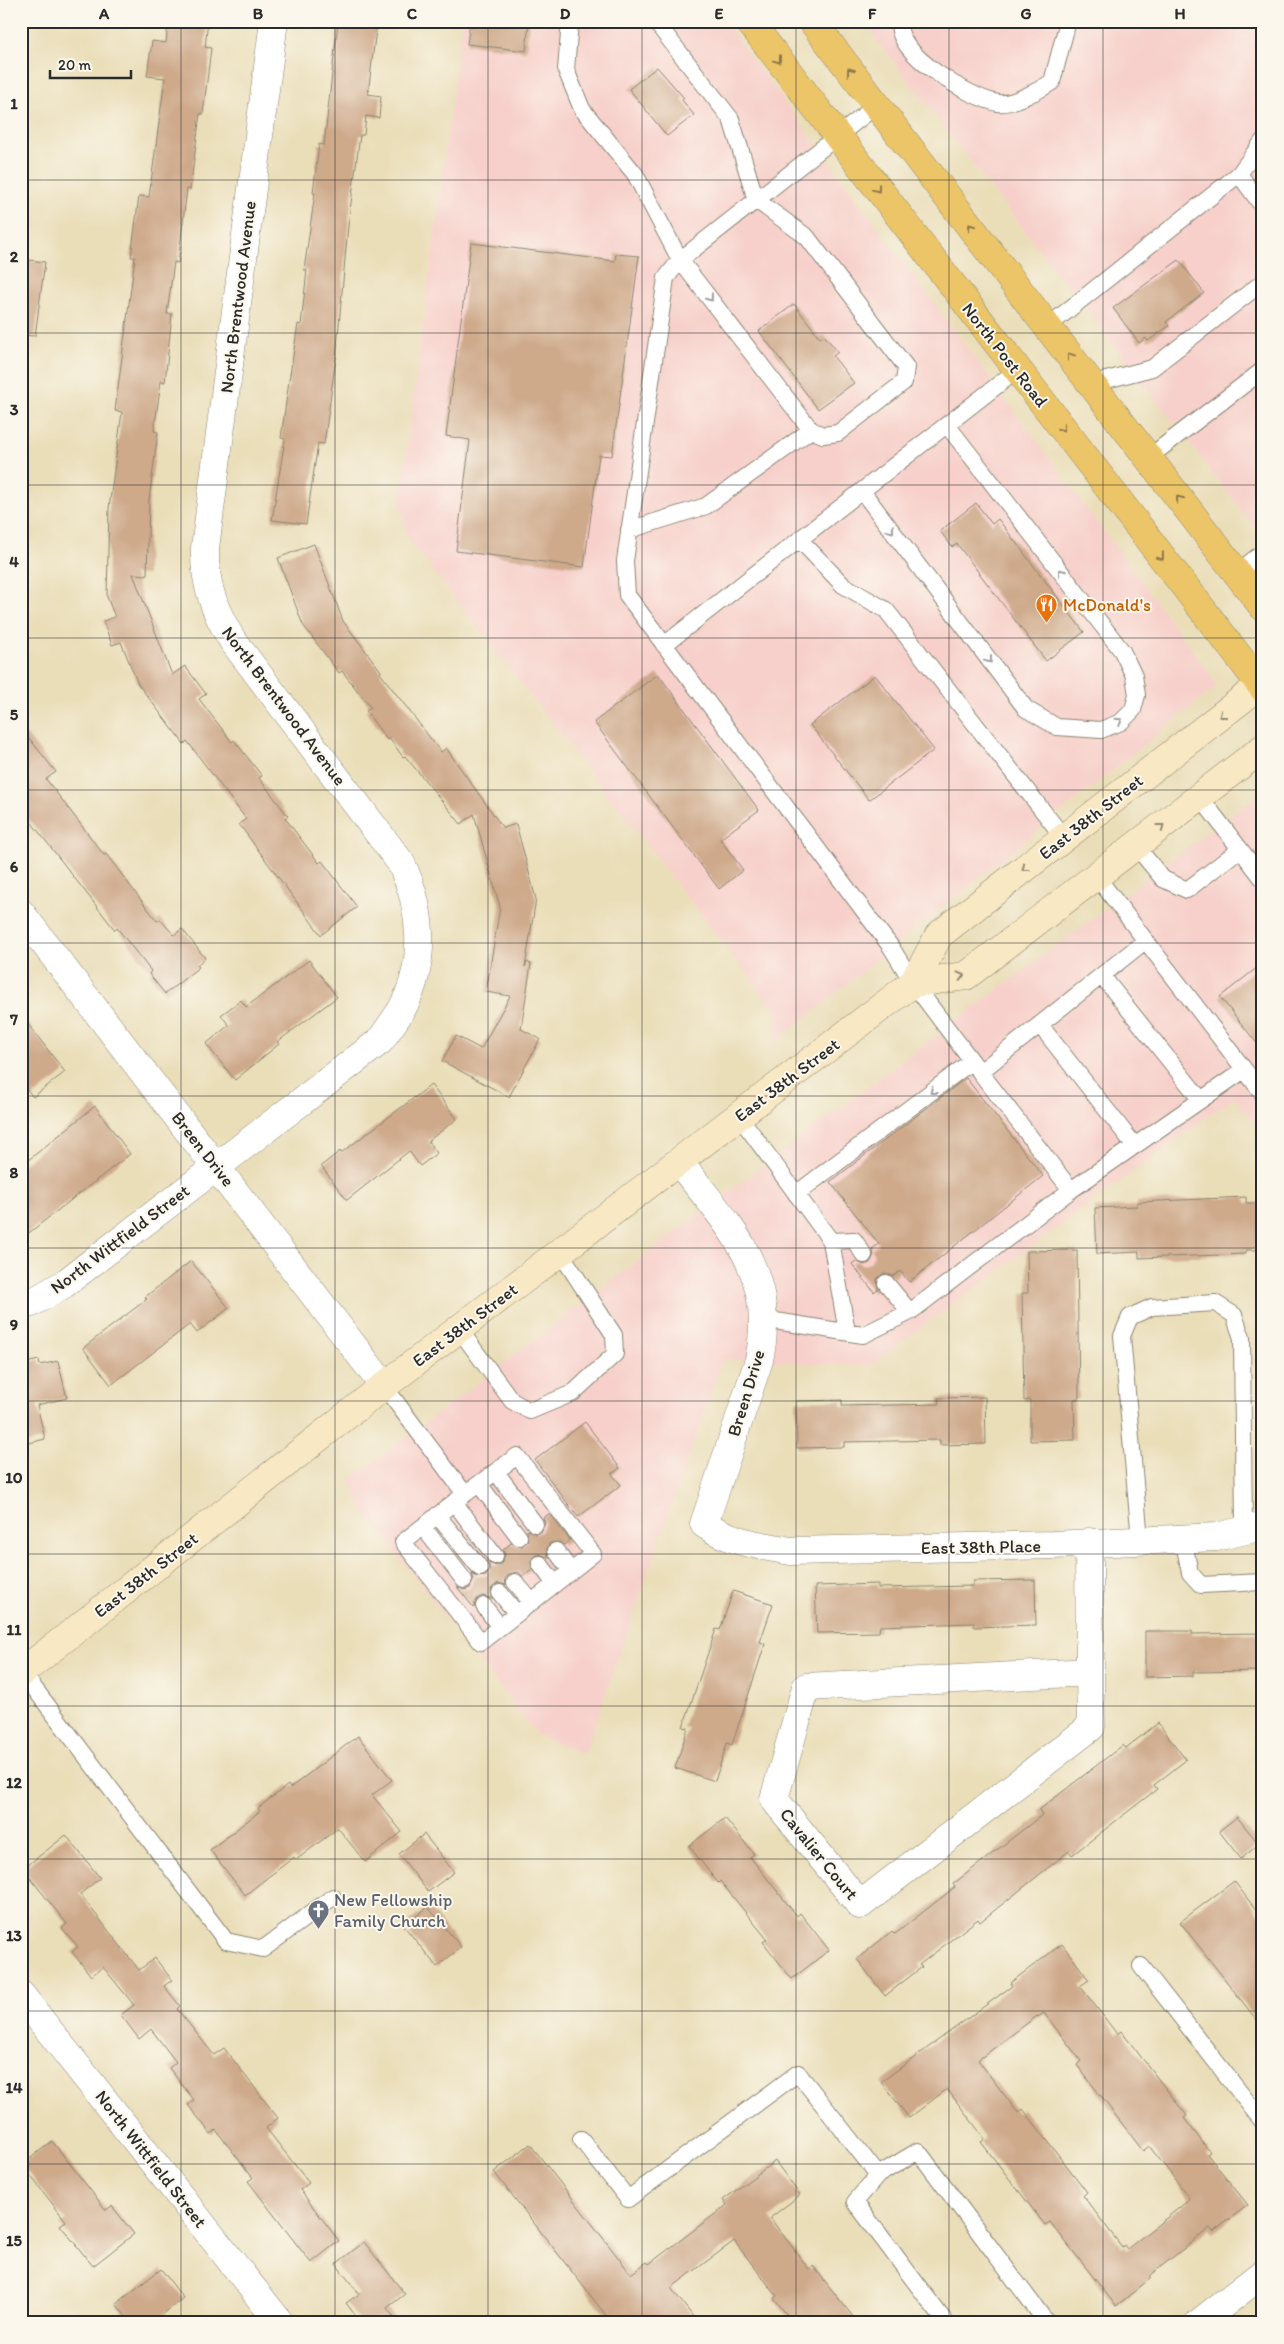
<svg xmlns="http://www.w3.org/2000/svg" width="1284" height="2344" font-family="Itim,sans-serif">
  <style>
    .built { fill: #f7d0cb }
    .building { fill: #cea98a; fill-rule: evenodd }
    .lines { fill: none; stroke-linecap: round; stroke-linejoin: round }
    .lane-casing { stroke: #8a8472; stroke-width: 18 }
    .street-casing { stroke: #8a8472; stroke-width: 29 }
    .secondary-casing { stroke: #8a8472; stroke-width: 29 }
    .primary-casing { stroke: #8a8472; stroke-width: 29 }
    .lane { stroke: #fff; stroke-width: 16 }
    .street { stroke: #fff; stroke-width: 28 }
    .secondary { stroke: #f8e8c3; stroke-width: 28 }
    .primary { stroke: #edc569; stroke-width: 28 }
    .oneway { stroke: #8c784a }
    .oneway2 { stroke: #a0a0a0 }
    .oneway3 { stroke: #928a77 }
    .grid { fill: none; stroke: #2b2b2b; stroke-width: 1; stroke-opacity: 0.55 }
    .labels { text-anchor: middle; stroke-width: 4; stroke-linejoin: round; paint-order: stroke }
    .street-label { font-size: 18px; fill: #2b2b2b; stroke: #fbf7ec }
    .food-label { font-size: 18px; fill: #c56008; stroke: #fbf7ec; text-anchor: start }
    .worship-label { font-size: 18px; fill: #5b616d; stroke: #fbf7ec; text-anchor: start }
    .neatline { fill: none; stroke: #2b2b2b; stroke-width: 2 }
    .grid-label { font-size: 16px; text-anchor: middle; font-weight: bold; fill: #2b2b2b }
  </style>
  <rect width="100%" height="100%" fill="#fbf7ec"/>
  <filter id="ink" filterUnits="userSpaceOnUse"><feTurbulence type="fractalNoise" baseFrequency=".02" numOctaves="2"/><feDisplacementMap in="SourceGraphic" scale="10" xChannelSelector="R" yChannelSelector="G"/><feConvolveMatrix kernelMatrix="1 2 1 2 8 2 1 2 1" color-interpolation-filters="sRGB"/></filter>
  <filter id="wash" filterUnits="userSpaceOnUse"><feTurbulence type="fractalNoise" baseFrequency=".0096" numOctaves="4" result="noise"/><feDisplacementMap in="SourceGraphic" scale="20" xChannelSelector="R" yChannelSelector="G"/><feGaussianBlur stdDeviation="1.12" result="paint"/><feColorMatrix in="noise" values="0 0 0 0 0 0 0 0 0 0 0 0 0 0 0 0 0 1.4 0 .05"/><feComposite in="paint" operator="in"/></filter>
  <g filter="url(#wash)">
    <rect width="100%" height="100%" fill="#eadeb9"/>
    <path class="built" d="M462,21h262l494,664 -445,359 5,-30 -370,-476 -8,-33z
      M862,21h401v517z
      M1263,791v343l-29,-37 -365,269 -146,-7 -139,395 -47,-19 -175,-226 -12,-29 374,-285z"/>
    <g id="blocks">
      <path class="building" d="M168,21h40l-3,26 6,1 -8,66h-3l-10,76 -3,-1 -9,74 -4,-1 -7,52h5l-7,68 -4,-1 -7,50 4,1 -9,68 -2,75 -14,-1 39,101 13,-9 21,28 -7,5 33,43 2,-2 28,36 -3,2 29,38 -3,2 34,45 3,-2 35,46 -36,28 -82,-111 7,-5 -59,-78 -3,3 -46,-60 -17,-42 -9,3 -9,-24 12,-4 -8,-20 2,-89 13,-96 -7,-1 20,-154h-4l8,-61 10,1 16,-119 -18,-2 5,-35 14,2z
        M338,21h39l-9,73 13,2 -2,22 -13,-2 -2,19h-4l-12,91 -12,132 -12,86 -6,-1 -12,81 -34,-4 13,-81 -4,-1 8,-57 9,-57 3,1 6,-55h-3l11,-77h-2l6,-49 5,1z
        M470,21h59l-3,30 -59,-7z
        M657,67l27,31 -2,2 12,15 -27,21 -38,-47z
        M471,243l144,18 1,-7 23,2 -27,200 -13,-1 -15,112 -128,-16 14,-111 -24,-4z
        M21,259l24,3 -10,74 -14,-1z
        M1179,260l25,33 -38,29 3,4 -21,15 -2,-3 -7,5 -26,-35z
        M794,304l26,34 4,-3 14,17 -5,4 21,27 -36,26 -59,-78z
        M976,503l16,21 6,-5 86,113 -38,29 -89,-117 -5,3 -12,-16z
        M314,544l29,77 38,50 -1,2 61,79 5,-4 57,80 13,-4 20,75 -11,68 2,-5 4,2 -10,65 19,10 -31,58 -67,-36 14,-25 25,13 29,-53 -24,-4 14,-85 -26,-93 -13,10 -56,-68 -2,1 -14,-19 -2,2 -21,-29 5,-3 -29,-37 -3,2 -36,-48 -25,-67z
        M658,674l101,136 -39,29 23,31 -24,19 -125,-167z
        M875,675l59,75 -65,50 -59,-75z
        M21,728l35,44 -10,7 58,76 2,-1 51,67 3,-2 14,16 8,-6 23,29 -8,7 2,2 -34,27 -16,-20 2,-3 -34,-43 -2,2 -94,-121z
        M309,960l28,37 -60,45 2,2 -44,36 -29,-36 23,-19 -8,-10 20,-15 5,7z
        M1263,963v88l-43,-54z
        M21,1015l44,57 -32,25 -12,-15z
        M966,1078l77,98 -134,106 -9,-11 -6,5 -10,-3 -7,6 1,10 -4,3 -22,-28 4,-3 8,4 6,-2 4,-8 -2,-6 7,-5 -49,-62z
        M431,1085l26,34 -29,22 9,12 -17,13 -11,-15 -62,49 -26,-34 19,-15 1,2z
        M95,1106l35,48 -109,85v-73z
        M1246,1197v6h17v47h-17v4l-107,4v-6l-42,2 -2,-46 42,-2v-4z
        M1077,1250l2,149h-5l1,41 -45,1v-41l-6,1 -2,-108h6l-1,-42z
        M191,1261l38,47 -32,25 -7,-9 -79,61 -28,-37 64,-49 -2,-2z
        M39,1360l1,5 18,-4 9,37 -30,7 8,34 -24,6v-81z
        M985,1397l1,47 -46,1v-5l-96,2v5l-47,1 -1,-47 46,-1v6l97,-2 -1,-6z
        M585,1422l35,46 -8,6 9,11 -43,32 -43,-57z
        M549,1514l21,26 -6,5 -5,-3 -9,1 -3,5 1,9 -9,-3 -5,2 -3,5 1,9 -9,6 -5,-4 -9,2 -4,5 1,6 -8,-2 -7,6 1,10 -9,-3 -5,2 -3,5 -1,5 -17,-21 8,3 5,-2 4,-9 -2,-5 5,3 9,-1 3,-5v-8l7,3 5,-2 4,-9 -2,-5 8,-7 10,4 7,-7 -1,-10 9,4 5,-2 4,-9 -2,-5z
        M1035,1580l1,45 -62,2v-4l-94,3 -1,6 -62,1 -2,-47 63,-2v4l95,-2v-5z
        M733,1591l40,13 -13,38 5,2 -33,101 -5,-2 -12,38 -40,-13 13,-40 -5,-1 33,-98 4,1z
        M1145,1631h47v3l71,-1v38l-70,1v4l-48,1z
        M1158,1723l28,37 -32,25 3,4 -85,66 -3,-4 -89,71 -2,-3 -59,46 3,2 -37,29 -28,-37 35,-28 3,3 60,-47 -2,-3 89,-69 -3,-5 84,-65 3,3z
        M358,1736l34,44 -20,15 30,37 -37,30 -27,-34 -42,32 -2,-3 -49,38 -35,-45 50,-39 -2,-3 30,-23 2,3z
        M1237,1817l22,27 -18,15 -22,-28z
        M725,1818l29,36 -4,3 47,59 3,-3 29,37 -37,29 -29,-37 4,-3 -47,-58 -2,2 -29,-37z
        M424,1834l30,38 -26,20 -29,-38z
        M66,1835l34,43 -20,16 59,76 16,-12 17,22 -8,6 16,20 -3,3 37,46 10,-7 54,70 -12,10 43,55 -9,7 39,51 -28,22 -63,-82 5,-3 -37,-48 -5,4 -23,-29 6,-5 -25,-32 7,-6 -25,-33 -12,10 -18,-24 13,-10 -31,-38 -12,9 -19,-24 6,-5 -16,-19 5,-4 -44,-55z
        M1234,1881l29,38v109l-83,-106z
        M428,1907l33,40 -24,20 -33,-41z
        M1062,1944l27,36 -9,6 37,48 4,-3 66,85 -3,2 26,34 -3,2 41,51 -35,27 -3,-4 -61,48 2,2 -35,28 -66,-84 -5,3 -64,-83 4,-3 -38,-50 -38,29 -28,-36 131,-96 -2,-3zM1044,2013l37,48 -4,4 66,86 6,-5 39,50 1,4 -62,49 -3,-4 -2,2 -39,-51 4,-4 -64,-83 -5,4 -40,-53 59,-44 1,1z
        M52,2141l54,69 6,-4 22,28 -41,32 -33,-41 6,-4 -44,-56z
        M530,2144l101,130 16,-12 2,2 78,-59 -4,-5 52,-39 25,34 -30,23 39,51 4,-3 45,57h-65l-19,-25 3,-2 -43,-55 -63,47 27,35h-86l-118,-151z
        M364,2242l41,52 -18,14 11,15h-37l-15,-20 13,-9 -23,-30z
        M161,2269l22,29 -31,25h-21l-15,-19z"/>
    </g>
  </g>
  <g filter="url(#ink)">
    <use href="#blocks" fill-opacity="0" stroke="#8a8472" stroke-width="1"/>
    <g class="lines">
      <defs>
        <path id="lane" d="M570,21l-4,49 16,39 53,65 45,86 131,170 12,5 15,-2 66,-51 2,-15 -99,-130 -51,-37 -25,-81 -76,-98
          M900,21c-8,32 72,78 98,82 14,2 42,-13 54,-21l16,-61
          M877,105l-197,155 -14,18 -41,283 2,34 264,352 22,36 67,89 165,-131
          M1239,174l24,-33
          M1047,327l192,-153 24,33
          M1091,384l61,-16 111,-86
          M1148,458l115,-88
          M862,491l164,218 31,18 44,3 20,-8 12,-12 4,-15 -3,-19 -12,-25 -175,-226
          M629,530l77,-24 105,-76
          M800,540l43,45 43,25 178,228
          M1237,573l26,-21
          M664,645l353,-275
          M1200,797l63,82
          M1136,846l27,33 24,11 53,-41
          M1097,877l166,217
          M1102,976l99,124
          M1040,1025l95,121
          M980,1072l91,118
          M739,1116l92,125 16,91
          M796,1194l176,-133
          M831,1241l23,-1 10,15
          M886,1283l24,29
          M763,1319l100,16 47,-23 161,-122 173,-120
          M459,1329l53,72 18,10 43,-18 42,-39 -1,-19 -54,-83
          M384,1386l81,108 52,-38 76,98 -112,88 -78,-100 62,-48
          M496,1472l39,52
          M479,1484l40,53
          M454,1502l41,54
          M437,1515l43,53
          M423,1527l41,53
          M1183,1538l7,35 11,12 62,-3
          M1140,1540l-18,-204 8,-19 22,-10 63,-4 19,12 8,23 2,193
          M556,1551l15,20
          M540,1564l15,20
          M515,1582l17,20
          M500,1593l17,21
          M484,1606l16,21
          M22,1672l204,269 37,8 70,-52
          M1141,1966l122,156
          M581,2139l47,60 170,-126 80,102 -23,27 91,121
          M878,2175l40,-24 129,172"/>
        <path id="street" d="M21,913l363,473
          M679,1162c50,64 99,110 80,198l-55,164c29,19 55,21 87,27l262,-6 163,-8 47,-11
          M21,1306l10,-3 33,-19 316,-243c7,-10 15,-21 22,-32 25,-46 21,-100 -1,-146l-168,-222c-19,-29 -29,-58 -28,-93l69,-527
          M1089,1542l1,130
          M1090,1672l1,55 -231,178 -86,-106 32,-112z
          M21,1995l259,328
          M1199,2323l64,-50"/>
        <path id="secondary" d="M913,983l53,-7 297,-228
          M21,1673l363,-287 529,-403 26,-48 324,-252"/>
        <path id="primary" d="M749,21l514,667
          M812,21l451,586"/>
      </defs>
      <use href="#lane" class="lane-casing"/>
      <use href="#street" class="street-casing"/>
      <use href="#secondary" class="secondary-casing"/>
      <use href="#primary" class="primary-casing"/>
      <use href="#lane" class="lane"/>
      <use href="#street" class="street"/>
      <use href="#secondary" class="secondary"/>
      <use href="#primary" class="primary"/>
    </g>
    <defs><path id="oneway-chevron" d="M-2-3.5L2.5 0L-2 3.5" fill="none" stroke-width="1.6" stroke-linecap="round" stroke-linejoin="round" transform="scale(1.25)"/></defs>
    <g class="oneway">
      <use href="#oneway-chevron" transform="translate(778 60) rotate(53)"/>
      <use href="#oneway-chevron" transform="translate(850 71) rotate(-128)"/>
      <use href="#oneway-chevron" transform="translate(877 189) rotate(53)"/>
      <use href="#oneway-chevron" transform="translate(971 227) rotate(-128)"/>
      <use href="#oneway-chevron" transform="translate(1070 356) rotate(-127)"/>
      <use href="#oneway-chevron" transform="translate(1062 428) rotate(52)"/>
      <use href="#oneway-chevron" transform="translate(1179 499) rotate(-128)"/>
      <use href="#oneway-chevron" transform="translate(1161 557) rotate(52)"/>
    </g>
    <g class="oneway2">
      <use href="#oneway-chevron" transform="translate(710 298) rotate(52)"/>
      <use href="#oneway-chevron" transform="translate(891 530) rotate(53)"/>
      <use href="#oneway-chevron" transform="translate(1061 572) rotate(-128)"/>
      <use href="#oneway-chevron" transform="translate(989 660) rotate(53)"/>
      <use href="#oneway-chevron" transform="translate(1119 721) rotate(-33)"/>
      <use href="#oneway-chevron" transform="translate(933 1091) rotate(143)"/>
    </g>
    <g class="oneway3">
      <use href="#oneway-chevron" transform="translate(1222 715) rotate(142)"/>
      <use href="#oneway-chevron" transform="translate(1161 827) rotate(-38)"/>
      <use href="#oneway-chevron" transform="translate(1025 868) rotate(142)"/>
      <use href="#oneway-chevron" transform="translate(961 976) rotate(-14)"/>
    </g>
  </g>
  <path class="grid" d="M181,21v2302M335,21v2302M488,21v2302M642,21v2302M796,21v2302M949,21v2302M1103,21v2302M21,180h1242M21,333h1242M21,485h1242M21,638h1242M21,790h1242M21,943h1242M21,1096h1242M21,1248h1242M21,1401h1242M21,1554h1242M21,1706h1242M21,1859h1242M21,2011h1242M21,2164h1242"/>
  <defs>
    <symbol id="restaurant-pin" viewBox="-11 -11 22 30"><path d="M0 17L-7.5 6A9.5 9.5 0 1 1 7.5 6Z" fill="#e8710a" stroke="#fbf7ec"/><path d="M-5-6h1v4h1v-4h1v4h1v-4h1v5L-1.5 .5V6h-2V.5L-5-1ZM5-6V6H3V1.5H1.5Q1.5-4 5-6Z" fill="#fff"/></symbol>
    <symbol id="church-pin" viewBox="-11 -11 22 30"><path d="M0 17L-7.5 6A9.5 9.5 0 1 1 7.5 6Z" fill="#6b7280" stroke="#fbf7ec"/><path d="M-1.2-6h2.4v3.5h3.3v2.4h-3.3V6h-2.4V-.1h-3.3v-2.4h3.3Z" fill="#fff"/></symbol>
  </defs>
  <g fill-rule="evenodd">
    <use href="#restaurant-pin" x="1034" y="592" width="25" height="34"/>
    <use href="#church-pin" x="306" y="1898" width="25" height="34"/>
  </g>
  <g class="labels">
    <g class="street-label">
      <text transform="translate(238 297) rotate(-83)" y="6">North Brentwood Avenue</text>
      <text transform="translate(1005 355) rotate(52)" y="6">North Post Road</text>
      <text transform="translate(284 706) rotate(53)" y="6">North Brentwood Avenue</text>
      <text transform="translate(1091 817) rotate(-38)" y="6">East 38th Street</text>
      <text transform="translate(787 1080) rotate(-37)" y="6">East 38th Street</text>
      <text transform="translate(203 1149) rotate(52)" y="6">Breen Drive</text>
      <text transform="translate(120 1239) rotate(-37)" y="6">North Wittfield Street</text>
      <text transform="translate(465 1325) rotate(-37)" y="6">East 38th Street</text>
      <text transform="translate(746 1393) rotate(-73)" y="6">Breen Drive</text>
      <text transform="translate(981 1547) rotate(-1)" y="6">East 38th Place</text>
      <text transform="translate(146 1575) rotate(-38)" y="6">East 38th Street</text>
      <text transform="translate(819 1854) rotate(51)" y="6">Cavalier Court</text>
      <text transform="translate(151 2159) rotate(52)" y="6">North Wittfield Street</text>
    </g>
    <g class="food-label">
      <text x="1063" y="611">McDonald's</text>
    </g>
    <g class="worship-label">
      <text x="334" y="1906">New Fellowship<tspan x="334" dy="21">Family Church</tspan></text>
    </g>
  </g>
  <rect width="1284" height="2344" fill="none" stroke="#fbf7ec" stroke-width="55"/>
  <path d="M50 70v8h81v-8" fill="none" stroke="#2b2b2b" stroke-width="2.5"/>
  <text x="58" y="70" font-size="15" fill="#2b2b2b" stroke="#fbf7ec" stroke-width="4" paint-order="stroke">20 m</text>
  <rect x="28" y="28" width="1228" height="2288" class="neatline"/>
  <g class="grid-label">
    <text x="104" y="19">A</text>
    <text x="258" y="19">B</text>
    <text x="412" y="19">C</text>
    <text x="565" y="19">D</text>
    <text x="719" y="19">E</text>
    <text x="872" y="19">F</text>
    <text x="1026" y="19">G</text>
    <text x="1180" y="19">H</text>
    <text x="14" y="109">1</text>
    <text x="14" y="262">2</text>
    <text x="14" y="415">3</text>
    <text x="14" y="567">4</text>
    <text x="14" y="720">5</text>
    <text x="14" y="872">6</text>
    <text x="14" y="1025">7</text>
    <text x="14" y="1178">8</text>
    <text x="14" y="1330">9</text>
    <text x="14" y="1483">10</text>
    <text x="14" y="1635">11</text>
    <text x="14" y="1788">12</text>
    <text x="14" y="1941">13</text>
    <text x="14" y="2093">14</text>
    <text x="14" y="2246">15</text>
  </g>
</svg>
